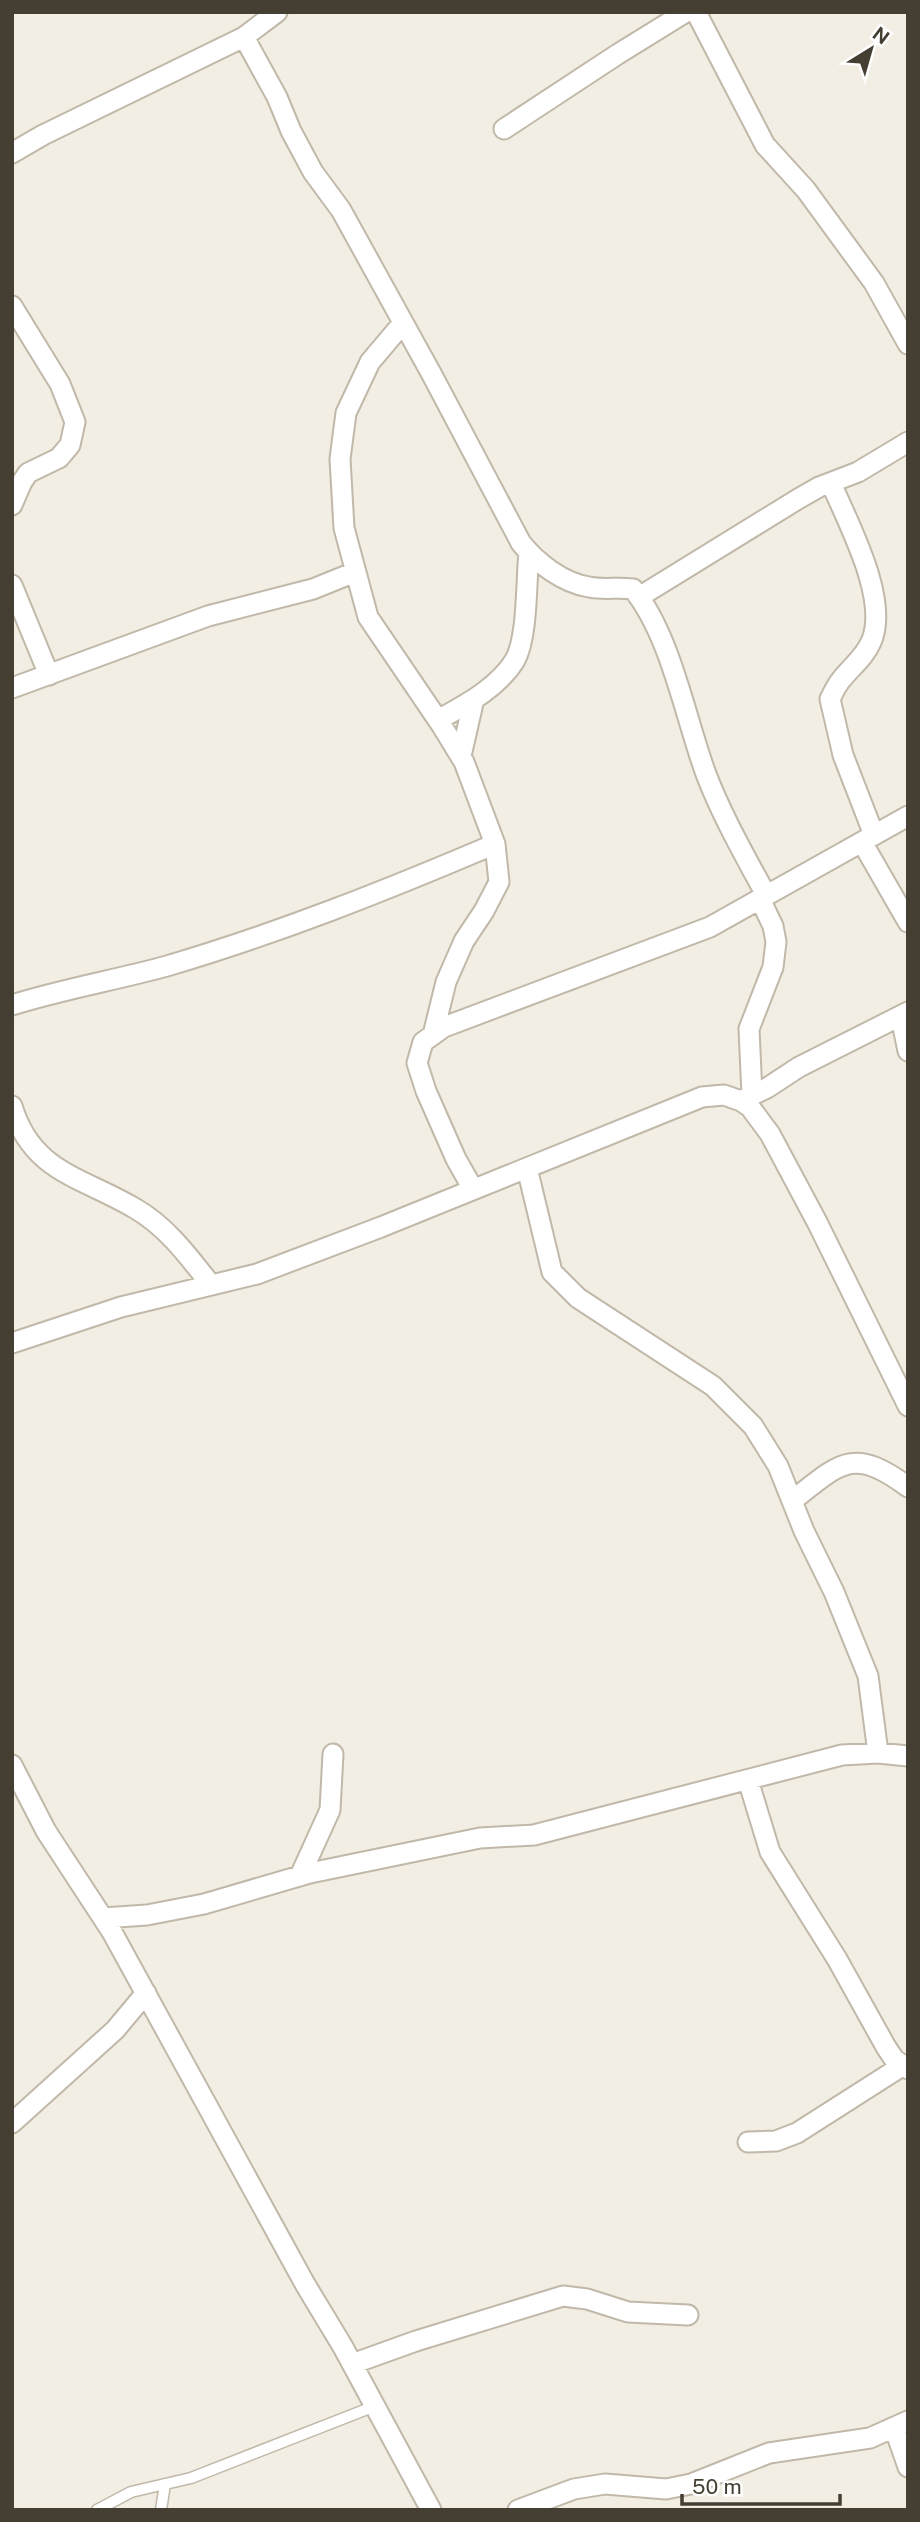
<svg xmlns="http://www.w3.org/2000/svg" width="920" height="2522" font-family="'Public Sans',sans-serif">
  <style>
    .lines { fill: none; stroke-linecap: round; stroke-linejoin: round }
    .service-casing { stroke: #c1b8a9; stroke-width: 13 }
    .minor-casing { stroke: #c1b8a9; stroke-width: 23 }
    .service { stroke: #fff; stroke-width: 10 }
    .minor { stroke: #fff; stroke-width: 19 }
  </style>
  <rect width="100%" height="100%" fill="#f2eee3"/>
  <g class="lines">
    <defs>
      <path id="service" d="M97,2510l34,-18 60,-14 184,-72
        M161,2510l4,-26"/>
      <path id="minor" d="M696,12l69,133 41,45 68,93 34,61
        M244,37l33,60 14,34 22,41 28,38 90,163 90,170c16,20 42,40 68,44 14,3 29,0 44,2 38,47 52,128 73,185 16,42 39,82 60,121
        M504,129l114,-75 68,-42
        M12,153l31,-18 201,-98 33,-25
        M12,306l48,78 15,38 -5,23 -11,13 -31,15 -6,9 -10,23
        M403,323l-33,39 -24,51 -6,46 4,69 24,89 74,109 22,36 31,82 4,38 -15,29 -20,30 -18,41 -13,53
        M831,483c17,40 59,117 40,159 -7,16 -20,25 -30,38 -5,6 -8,13 -11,19l13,56 31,80
        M12,585l37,90
        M639,597l159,-98 21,-12 39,-15 50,-30
        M12,688l196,-72 105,-27 42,-17
        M438,720c27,-15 60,-32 77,-60 13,-23 11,-80 14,-108
        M461,756l13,-57
        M862,842l46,80
        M12,1005c51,-16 104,-25 155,-39 112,-33 220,-76 328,-122
        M908,1012l-5,15 5,24
        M752,1095l-3,-66 24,-62 3,-25 -3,-16 -13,-27
        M742,1100l25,-12 32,-21 109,-55
        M12,1106c20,67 71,71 124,103 31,18 53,48 75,76
        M527,1168l25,104 26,26 135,88 40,40 25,40 26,65 30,61 34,84 10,77
        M473,1189l-17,-30 -30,-68 -9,-28 6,-21 21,-15 266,-100 198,-111
        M12,1343l109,-36 136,-33 124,-47 321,-130 22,-2 17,6 9,6 20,27 47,88 91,184
        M792,1501c48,-38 61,-55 116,-14
        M12,1765l34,66 66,101 193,352 38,63 88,163
        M748,1780l22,72 67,107 49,88 8,12 14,10
        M300,1876l30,-66 3,-56
        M103,1918l44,-3 57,-11 106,-31 170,-35 54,-3 308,-80 36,-2 30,3
        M12,2123l103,-93 31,-37
        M748,2142l28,-1 21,-8 105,-67
        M352,2364l64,-23 147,-45 24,3 41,13 60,3
        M894,2427l14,40
        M518,2510l56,-21 31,-5 61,5 25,-5 78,-31 101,-15 38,-17"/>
    </defs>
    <use href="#service" class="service-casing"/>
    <use href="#minor" class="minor-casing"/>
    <use href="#service" class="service"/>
    <use href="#minor" class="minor"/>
  </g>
  <rect width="920" height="2522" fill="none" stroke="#443e33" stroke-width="28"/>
  <g transform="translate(871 49) rotate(37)" stroke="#ffffff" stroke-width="5" paint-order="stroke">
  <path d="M0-5L12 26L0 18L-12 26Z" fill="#443e33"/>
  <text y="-10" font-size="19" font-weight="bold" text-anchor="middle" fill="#443e33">N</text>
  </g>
  <path d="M682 2494v10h158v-10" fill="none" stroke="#443e33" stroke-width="3.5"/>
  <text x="692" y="2494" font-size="21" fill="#443e33" stroke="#ffffff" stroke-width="5" paint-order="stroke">50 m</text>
</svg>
